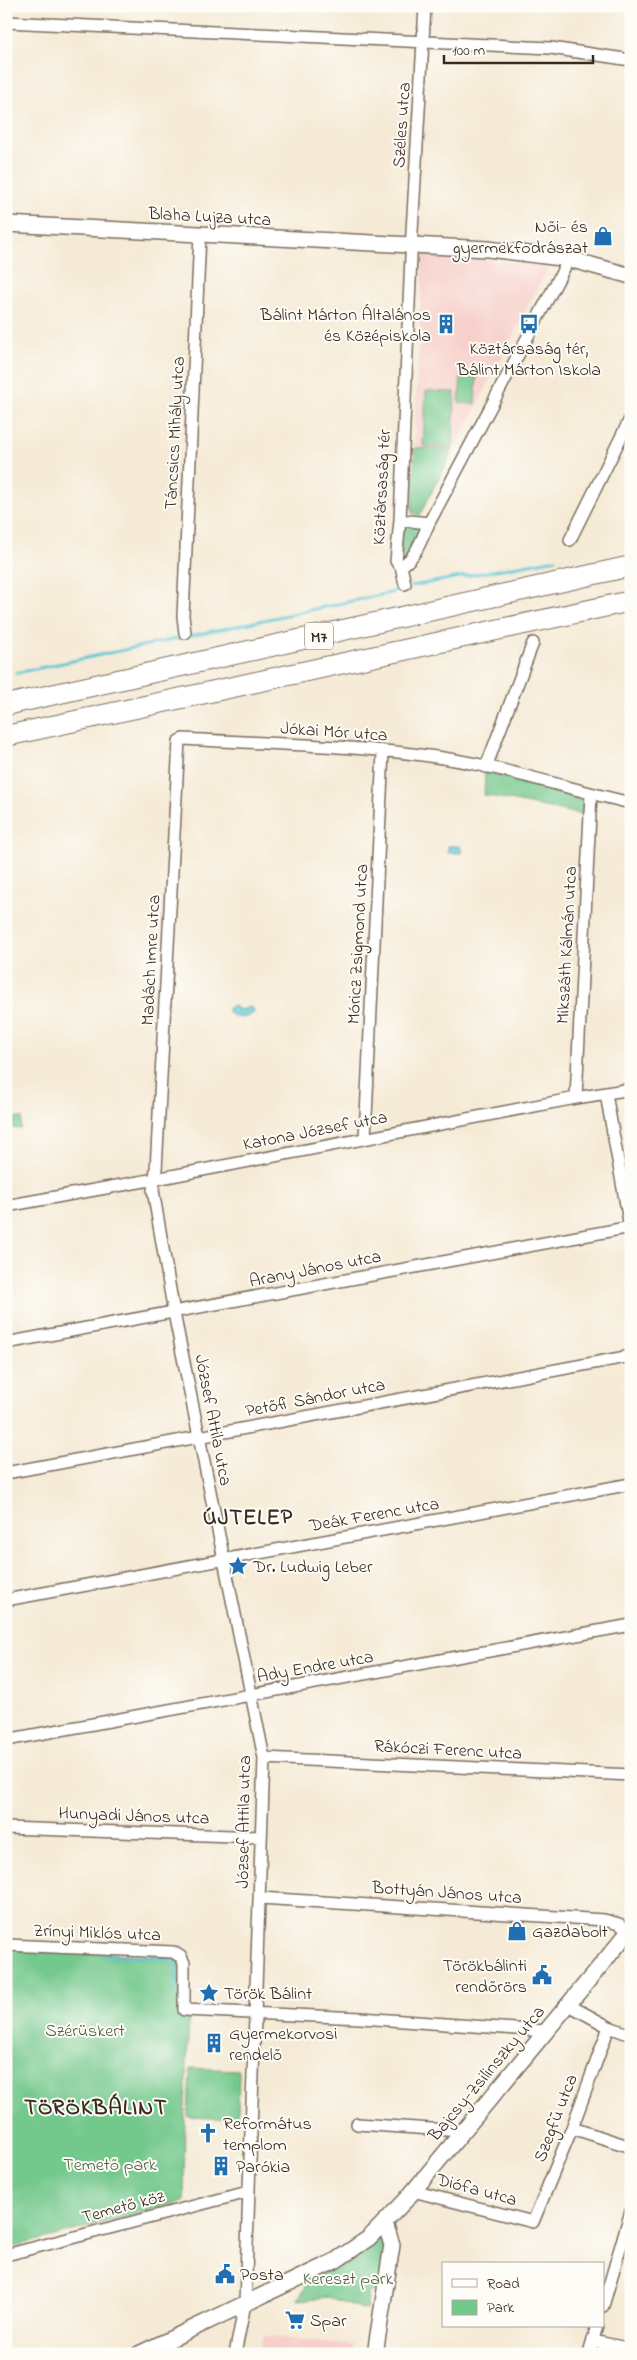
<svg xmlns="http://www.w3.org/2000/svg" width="637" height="2360" font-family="'Indie Flower',sans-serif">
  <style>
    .built { fill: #f7d0cb }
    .green { fill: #73c88c; stroke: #577955 }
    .water { fill: #5bc6d5; stroke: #4b787a }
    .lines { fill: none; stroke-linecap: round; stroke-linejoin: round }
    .stream { stroke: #5bc6d5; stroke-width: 3 }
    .street-casing { stroke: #7c6d5e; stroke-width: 14 }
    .secondary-casing { stroke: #7c6d5e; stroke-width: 18 }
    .highway-casing { stroke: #7c6d5e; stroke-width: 22 }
    .street { stroke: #fff; stroke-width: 11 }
    .secondary { stroke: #fff; stroke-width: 15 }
    .highway { stroke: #fff; stroke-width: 20 }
    .labels { text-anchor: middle; stroke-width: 4; stroke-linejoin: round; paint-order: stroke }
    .shield { fill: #fdfcf7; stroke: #75695f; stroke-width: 1 }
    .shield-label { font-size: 16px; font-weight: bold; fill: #3b2a1e }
    .street-label { font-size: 18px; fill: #3b2a1e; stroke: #fdfcf7 }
    .poi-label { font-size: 18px; fill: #3b2a1e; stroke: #fdfcf7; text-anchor: start }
    .park-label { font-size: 18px; fill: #4f6144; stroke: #fdfcf7 }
    .district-label { font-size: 22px; font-weight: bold; letter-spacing: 1px; fill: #3b2a1e; stroke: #fdfcf7 }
  </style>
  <rect width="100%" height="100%" fill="#fdfcf7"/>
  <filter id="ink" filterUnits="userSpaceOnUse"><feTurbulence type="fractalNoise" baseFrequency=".02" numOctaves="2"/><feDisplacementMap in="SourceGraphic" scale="10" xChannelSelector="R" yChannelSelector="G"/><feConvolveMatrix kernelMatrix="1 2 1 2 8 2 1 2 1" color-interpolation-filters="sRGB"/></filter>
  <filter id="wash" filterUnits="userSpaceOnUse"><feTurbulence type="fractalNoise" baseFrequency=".0096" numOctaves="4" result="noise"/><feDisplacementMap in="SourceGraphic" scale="20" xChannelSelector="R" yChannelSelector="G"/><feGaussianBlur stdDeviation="1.12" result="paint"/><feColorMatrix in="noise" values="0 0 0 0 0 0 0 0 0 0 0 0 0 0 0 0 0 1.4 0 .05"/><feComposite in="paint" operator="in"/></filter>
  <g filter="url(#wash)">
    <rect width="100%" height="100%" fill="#f5ead5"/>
    <path class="built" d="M423,253l126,13 -129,250 -9,-3z
      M262,2336l91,9 -1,9h-93z"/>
    <path class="green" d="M461,374h16l-2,30 -16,-1z
      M426,391l29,1 -2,56 -30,-2z
      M415,448l38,2 -33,65 -8,-2z
      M402,526l20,1v4l-17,27 -4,-3z
      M485,772l91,24 10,8 -1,11 -101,-20z
      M7,1117l15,1 -1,11 -15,-2z
      M6,1949l165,7 7,4 2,6 -1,46 10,1 -4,96 -1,92 -178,48z
      M190,2068l49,2 -1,49 -50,-2z
      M385,2223l-1,70 -15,-2 -3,19 -38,-13 -30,3 14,-28z"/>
    <path class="water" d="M448,846h12l2,7h-14z
      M233,1006c10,6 8,3 17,1l4,3v3c-10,7 -18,6 -26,-1v-4z"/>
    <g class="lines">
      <path class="stream" d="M412,586l144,-27
        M16,673l374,-80 12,-5
        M106,1955l65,4 6,6v32"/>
    </g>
  </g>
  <g filter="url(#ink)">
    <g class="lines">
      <defs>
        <path id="street" d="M6,22l545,26 80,12
          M400,520l29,3
          M570,540l61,-123
          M401,566c15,-8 21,-28 28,-43l140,-264
          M405,584l-4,-18 -5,-5 4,-41 12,-288 13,-226
          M185,633l-2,-17 17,-382
          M486,767l47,-124
          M606,1094l24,133
          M576,1098l15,-304
          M365,1138l18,-387
          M6,1206l155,-28 415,-80 55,-9
          M6,1343l625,-116
          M6,1473l625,-117
          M6,1600l625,-116
          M6,1740l625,-115
          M264,1758l367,17
          M6,1828l255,9
          M260,1898l344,22 15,4 10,7
          M6,1945l167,7 8,5 3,6v47l177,8 184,13
          M567,2004l42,23 22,8
          M357,2124l104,7
          M572,2128l59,19
          M413,2191l120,31 39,-94 37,-101
          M6,2255l242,-63
          M603,2306l28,-95
          M593,2341l38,8
          M235,2354l10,-50 19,-546 -90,-445 -21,-123 3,-20 23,-429 4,-2c86,5 175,6 260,19 64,10 125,31 188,45
          M589,2354l8,-28"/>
        <path id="secondary" d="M6,224l482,25 81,10 62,17
          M139,2354l196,-93 34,-23 37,-38 225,-271
          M375,2354l17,-109 -7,-22"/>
        <path id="highway" d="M6,705l625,-139
          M6,736l625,-135"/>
      </defs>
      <use href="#street" class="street-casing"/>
      <use href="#secondary" class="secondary-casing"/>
      <use href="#highway" class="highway-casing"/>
      <use href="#street" class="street"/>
      <use href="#secondary" class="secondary"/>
      <use href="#highway" class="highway"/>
    </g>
  </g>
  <defs>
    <symbol id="shop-bare" viewBox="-9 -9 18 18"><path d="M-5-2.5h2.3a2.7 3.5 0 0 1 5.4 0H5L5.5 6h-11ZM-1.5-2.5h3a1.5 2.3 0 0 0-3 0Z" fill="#1f6fb2" stroke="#fdfcf7" stroke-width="2.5" paint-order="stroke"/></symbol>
    <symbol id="building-bare" viewBox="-9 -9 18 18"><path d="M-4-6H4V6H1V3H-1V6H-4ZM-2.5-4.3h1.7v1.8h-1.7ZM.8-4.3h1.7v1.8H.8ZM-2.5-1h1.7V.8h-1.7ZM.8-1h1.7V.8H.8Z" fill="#1f6fb2" stroke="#fdfcf7" stroke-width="2.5" paint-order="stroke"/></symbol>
    <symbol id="bus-bare" viewBox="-9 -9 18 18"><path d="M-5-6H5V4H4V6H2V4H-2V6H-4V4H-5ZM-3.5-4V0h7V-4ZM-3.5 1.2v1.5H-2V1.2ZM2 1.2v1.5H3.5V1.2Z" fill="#1f6fb2" stroke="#fdfcf7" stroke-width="2.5" paint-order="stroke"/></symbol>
    <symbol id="sight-bare" viewBox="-9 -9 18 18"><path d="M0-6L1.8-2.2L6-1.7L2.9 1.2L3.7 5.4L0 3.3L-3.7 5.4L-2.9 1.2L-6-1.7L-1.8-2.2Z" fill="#1f6fb2" stroke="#fdfcf7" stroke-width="2.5" paint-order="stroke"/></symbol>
    <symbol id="civic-bare" viewBox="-9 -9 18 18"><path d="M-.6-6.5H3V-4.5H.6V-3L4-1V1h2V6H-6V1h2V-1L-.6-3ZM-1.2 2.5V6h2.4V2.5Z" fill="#1f6fb2" stroke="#fdfcf7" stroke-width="2.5" paint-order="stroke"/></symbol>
    <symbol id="church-bare" viewBox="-9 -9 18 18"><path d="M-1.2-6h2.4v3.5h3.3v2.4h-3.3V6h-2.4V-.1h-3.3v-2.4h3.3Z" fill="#1f6fb2" stroke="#fdfcf7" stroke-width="2.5" paint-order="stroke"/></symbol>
    <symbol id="supermarket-bare" viewBox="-9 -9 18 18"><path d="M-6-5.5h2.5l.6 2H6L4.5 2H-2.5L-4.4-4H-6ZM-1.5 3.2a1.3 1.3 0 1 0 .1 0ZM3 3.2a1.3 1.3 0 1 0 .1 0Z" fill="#1f6fb2" stroke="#fdfcf7" stroke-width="2.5" paint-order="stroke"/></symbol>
  </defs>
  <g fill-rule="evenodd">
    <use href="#shop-bare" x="589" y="222" width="28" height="28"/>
    <use href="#building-bare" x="432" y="310" width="28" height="28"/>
    <use href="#bus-bare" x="515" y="310" width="28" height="28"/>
    <use href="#sight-bare" x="224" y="1552" width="28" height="28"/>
    <use href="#shop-bare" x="503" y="1917" width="28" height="28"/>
    <use href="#civic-bare" x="528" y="1961" width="28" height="28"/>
    <use href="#sight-bare" x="195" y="1979" width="28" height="28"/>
    <use href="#building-bare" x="200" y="2029" width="28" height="28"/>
    <use href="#church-bare" x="194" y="2119" width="28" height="28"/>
    <use href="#building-bare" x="207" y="2152" width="28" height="28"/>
    <use href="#civic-bare" x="211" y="2260" width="28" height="28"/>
    <use href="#supermarket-bare" x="281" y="2306" width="28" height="28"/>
  </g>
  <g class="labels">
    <rect class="shield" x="305" y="622.5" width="28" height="27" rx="4"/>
    <g class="shield-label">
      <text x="319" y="642">M7</text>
    </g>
    <g class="street-label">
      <text transform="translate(401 125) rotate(-86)" y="6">Széles utca</text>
      <text transform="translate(210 216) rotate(3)" y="6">Blaha Lujza utca</text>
      <text transform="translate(174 433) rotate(-87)" y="6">Táncsics Mihály utca</text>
      <text transform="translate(381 487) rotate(-87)" y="6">Köztársaság tér</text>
      <text transform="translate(334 731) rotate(4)" y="6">Jókai Mór utca</text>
      <text transform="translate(357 944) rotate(-87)" y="6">Móricz Zsigmond utca</text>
      <text transform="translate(566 945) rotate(-87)" y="6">Mikszáth Kálmán utca</text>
      <text transform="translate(150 960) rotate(-87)" y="6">Madách Imre utca</text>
      <text transform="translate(315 1130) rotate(-11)" y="6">Katona József utca</text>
      <text transform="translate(315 1268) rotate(-11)" y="6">Arany János utca</text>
      <text transform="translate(315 1397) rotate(-11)" y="6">Petőfi Sándor utca</text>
      <text transform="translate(214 1420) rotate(79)" y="6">József Attila utca</text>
      <text transform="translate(374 1514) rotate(-10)" y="6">Deák Ferenc utca</text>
      <text transform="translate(315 1666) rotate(-10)" y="6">Ady Endre utca</text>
      <text transform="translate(448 1749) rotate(3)" y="6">Rákóczi Ferenc utca</text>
      <text transform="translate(134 1815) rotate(2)" y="6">Hunyadi János utca</text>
      <text transform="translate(243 1822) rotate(-89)" y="6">József Attila utca</text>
      <text transform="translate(447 1892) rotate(4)" y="6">Bottyán János utca</text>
      <text transform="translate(97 1932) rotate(2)" y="6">Zrínyi Miklós utca</text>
      <text transform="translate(486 2073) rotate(-50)" y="6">Bajcsy-Zsilinszky utca</text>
      <text transform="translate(555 2118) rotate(-69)" y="6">Szegfű utca</text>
      <text transform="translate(477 2189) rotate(15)" y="6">Diófa utca</text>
      <text transform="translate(123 2206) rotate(-15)" y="6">Temető köz</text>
    </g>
    <g class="poi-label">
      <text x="588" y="232" text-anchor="end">Női- és<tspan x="588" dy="21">gyermekfodrászat</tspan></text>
      <text x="431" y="320" text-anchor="end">Bálint Márton Általános<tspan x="431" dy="21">és Középiskola</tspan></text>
      <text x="529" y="354" text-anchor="middle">Köztársaság tér,<tspan x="529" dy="21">Bálint Márton Iskola</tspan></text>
      <text x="253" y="1572">Dr. Ludwig Leber</text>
      <text x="532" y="1937">Gazdabolt</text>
      <text x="527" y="1971" text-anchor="end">Törökbálinti<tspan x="527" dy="21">rendőrörs</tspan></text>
      <text x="224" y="1999">Török Bálint</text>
      <text x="229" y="2039">Gyermekorvosi<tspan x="229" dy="21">rendelő</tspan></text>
      <text x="223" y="2129">Református<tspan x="223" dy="21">templom</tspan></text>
      <text x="236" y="2172">Parókia</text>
      <text x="240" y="2280">Posta</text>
      <text x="310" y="2326">Spar</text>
    </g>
    <g class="park-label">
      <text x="85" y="2036">Szérüskert</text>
      <text x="110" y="2170">Temető park</text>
      <text x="348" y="2284">Kereszt park</text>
    </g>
    <g class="district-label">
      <text x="248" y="1524">ÚJTELEP</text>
      <text x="96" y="2114">TÖRÖKBÁLINT</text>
    </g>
  </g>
  <rect width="637" height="2360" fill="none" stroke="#fdfcf7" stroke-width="25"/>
  <rect x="442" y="2262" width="162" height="65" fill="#fdfcf7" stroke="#afa8a0"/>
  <rect x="452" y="2279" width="25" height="8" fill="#ffffff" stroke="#afa8a0"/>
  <text x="487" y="2288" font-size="15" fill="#3b2a1e">Road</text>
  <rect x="452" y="2300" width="25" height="15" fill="#73c88c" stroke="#afa8a0"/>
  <text x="487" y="2312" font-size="15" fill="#3b2a1e">Park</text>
  <path d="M444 55v8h149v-8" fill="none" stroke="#3b2a1e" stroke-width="2.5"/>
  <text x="452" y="55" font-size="15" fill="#3b2a1e" stroke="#fdfcf7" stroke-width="4" paint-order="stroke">100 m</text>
</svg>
